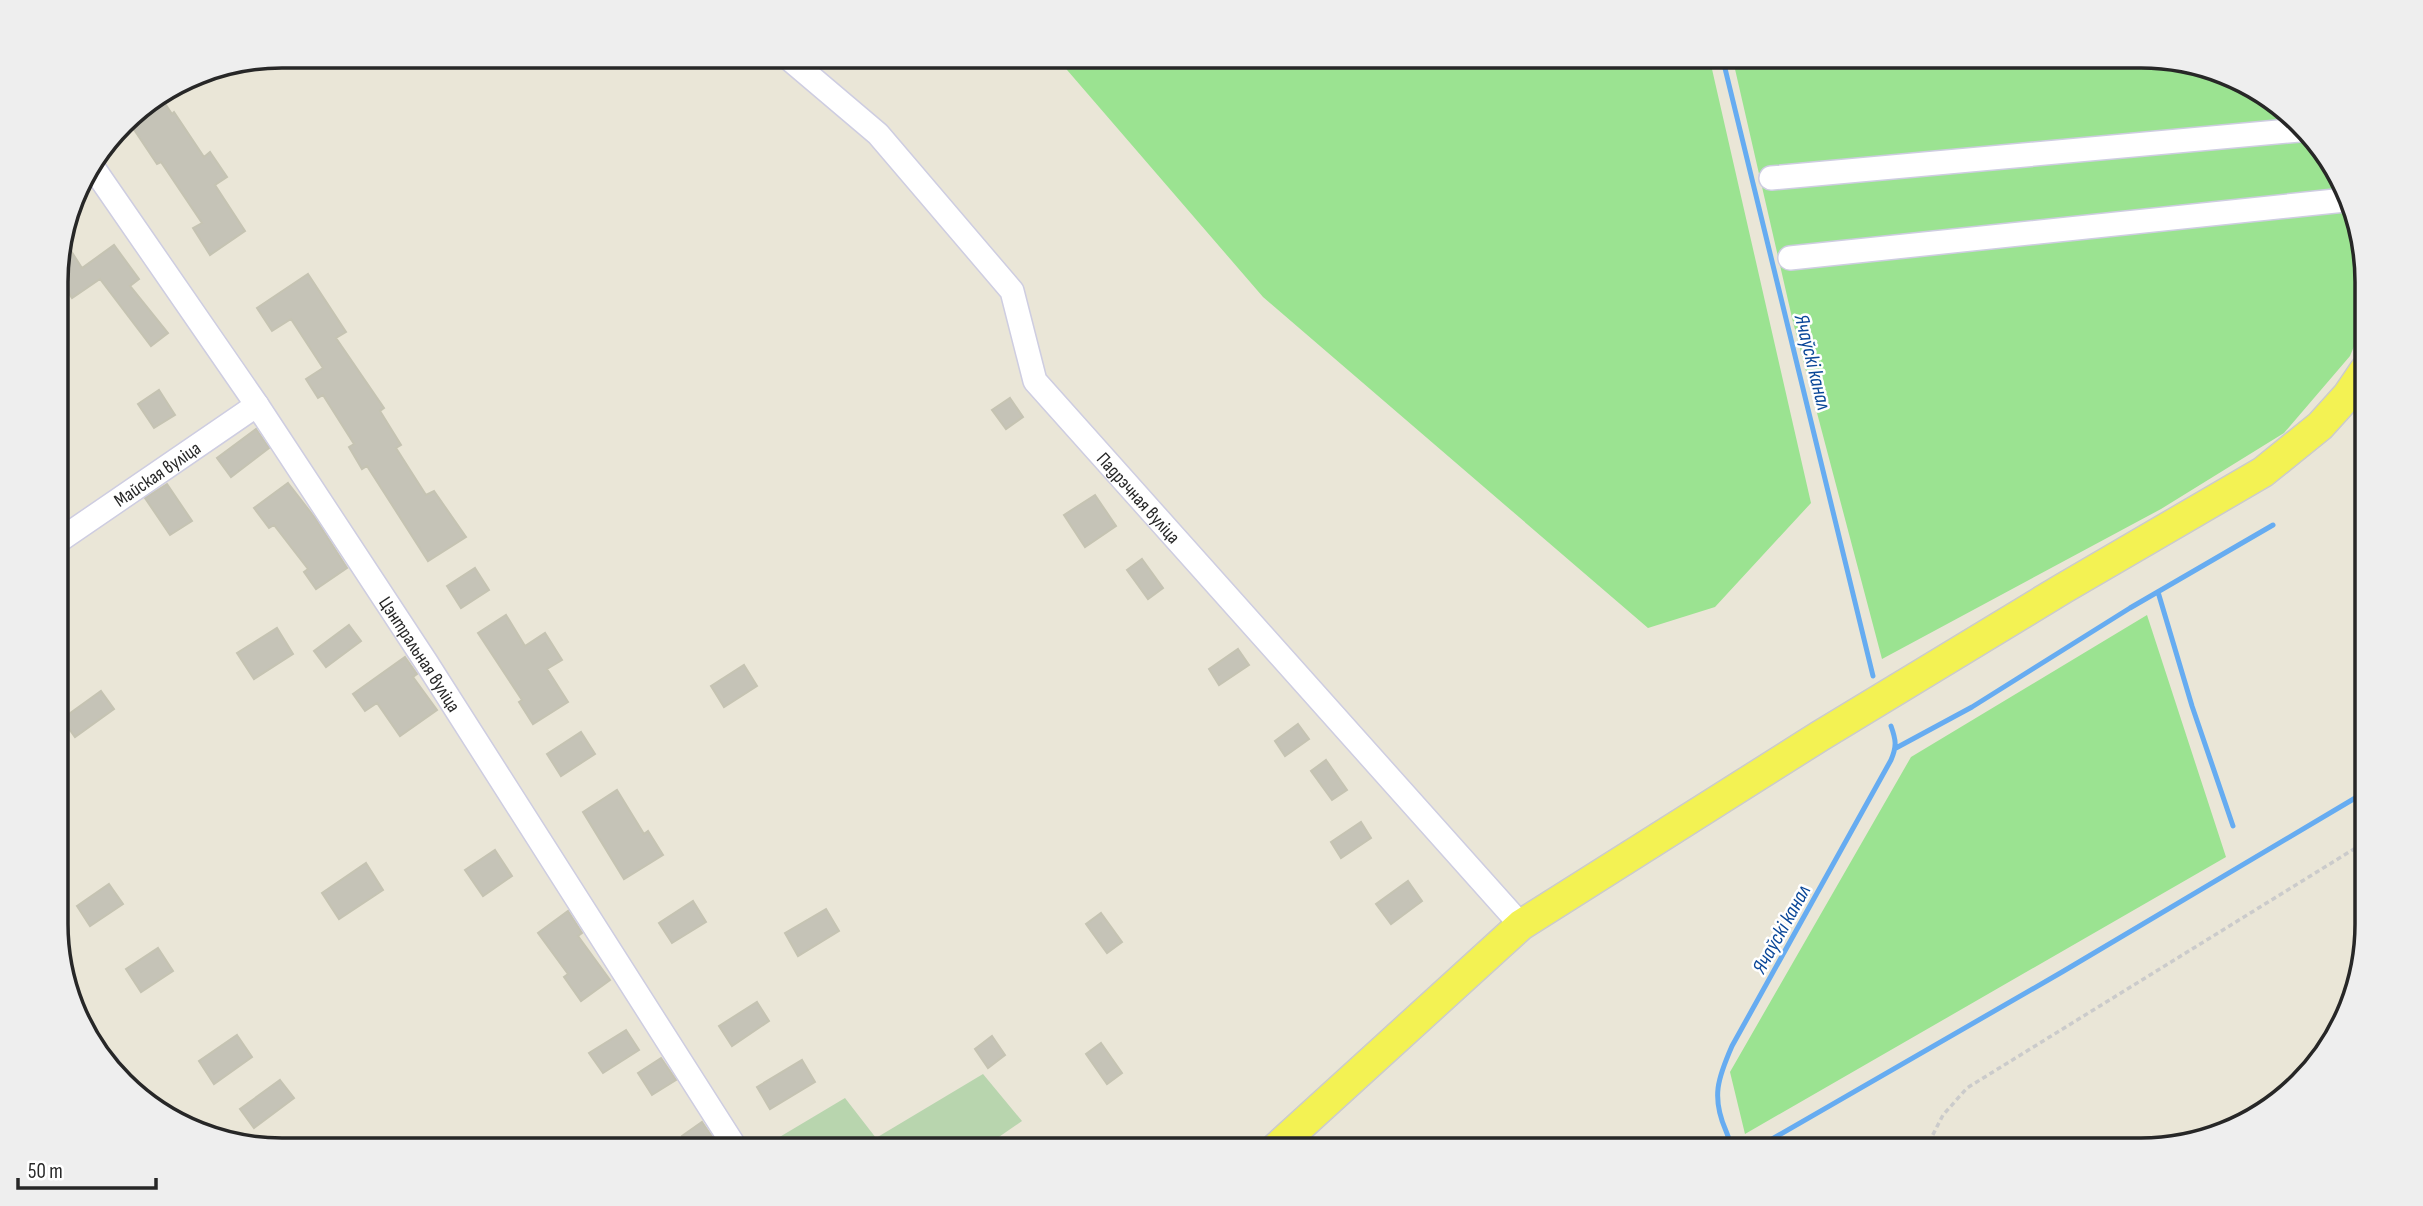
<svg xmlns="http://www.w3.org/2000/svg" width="2423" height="1206" font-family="'Sofia Sans Condensed',sans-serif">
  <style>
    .green { fill: #9be391 }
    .cemetery { fill: #b8d5ae }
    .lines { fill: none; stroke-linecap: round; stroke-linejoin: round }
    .stream { stroke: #66acf1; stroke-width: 5 }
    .building { fill: #c5c3b7; stroke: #c5c3b2; stroke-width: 2 }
    .minor-casing { stroke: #cecde1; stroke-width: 26 }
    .major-casing { stroke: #cbcbcb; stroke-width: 33 }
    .path { stroke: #cbcbcb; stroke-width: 3.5; stroke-dasharray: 5 3.5; stroke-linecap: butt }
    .minor { stroke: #fff; stroke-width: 23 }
    .major { stroke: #f3f253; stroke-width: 30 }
    .labels { text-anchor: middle; stroke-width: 5; stroke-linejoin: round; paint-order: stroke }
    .street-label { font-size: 19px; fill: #272727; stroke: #fff }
    .water-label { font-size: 21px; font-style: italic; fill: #0a4798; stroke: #fff }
    .rim { fill: none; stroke: #272727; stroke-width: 3.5 }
  </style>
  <rect width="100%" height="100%" fill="#eae6d7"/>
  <path class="green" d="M1055,56h654l102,447 -96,104 -67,21 -385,-331z
    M1732,56h409l100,23 88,77 36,97v67l-15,36 -66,77 -123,76 -279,150 -89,-337z
    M2147,615l79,242 -481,277 -15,-62 181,-315z"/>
  <path class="cemetery" d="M983,1074l39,47 -42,29h-218l-1,-2 84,-50 31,40z"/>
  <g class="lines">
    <path class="stream" d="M1722,56l151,620
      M2158,592l34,114 41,120
      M1896,748l76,-41 158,-99 143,-83
      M1736,1150c-6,-5 -7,-12 -10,-19 -15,-34 -8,-53 6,-85l159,-286c6,-14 5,-20 0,-34
      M1753,1150l309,-178 305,-181"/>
  </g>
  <path class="building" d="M160,96l12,18 2,-2 30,45 6,-5 17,25 -12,8 30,46 -35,24 -17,-27 9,-5 -41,-61 -4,2 -30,-45 6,-7z
    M64,240l18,28 32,-23 25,34 -9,7 38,47 -17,13 -51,-67 -28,19 -15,-23z
    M308,274l38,58 -10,6 48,70 -4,3 21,34 -5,3 30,47 8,-4 32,46 -38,24 -61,-95 -5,3 -13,-22 5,-3 -31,-49 -5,3 -12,-19 17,-11 -32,-49 -19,12 -15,-23z
    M159,390l16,25 -21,13 -16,-24z
    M1010,398l13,19 -17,12 -14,-19z
    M256,429l13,19 -38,29 -14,-19z
    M288,483l27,35 32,50 -31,21 -12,-17 4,-3 -34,-44 -5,3 -15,-20z
    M167,484l25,37 -22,14 -25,-37z
    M1095,495l21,31 -31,21 -21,-32z
    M1142,559l21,29 -15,11 -21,-29z
    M475,568l14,22 -28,18 -14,-22z
    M506,615l19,31 20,-13 17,27 -15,9 21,33 -35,22 -14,-22 3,-2 -44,-67z
    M349,625l12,16 -35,26 -12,-16z
    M277,628l16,26 -39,25 -17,-26z
    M1238,649l11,16 -30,20 -10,-16z
    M405,657l12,17 -4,3 24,33 -37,26 -23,-33 -12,8 -12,-17z
    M744,665l13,21 -33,21 -13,-21z
    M101,691l13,18 -39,28 -13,-18z
    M1298,724l11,15 -24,17 -10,-15z
    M581,732l14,22 -34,22 -14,-22z
    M1326,760l21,30 -15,10 -21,-29z
    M617,790l27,44 4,-3 15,24 -39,24 -41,-67z
    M1361,822l10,16 -30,20 -10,-16z
    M495,850l17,26 -29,20 -18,-26z
    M366,863l17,27 -44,29 -17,-26z
    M1408,881l14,20 -31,23 -15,-20z
    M109,884l14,20 -33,22 -13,-20z
    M693,901l13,21 -34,21 -13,-20z
    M826,909l13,22 -41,25 -13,-23z
    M568,911l14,22 -4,3 32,44 -29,21 -17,-24 4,-3 -30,-41z
    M1101,913l21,29 -15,11 -21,-29z
    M158,948l15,23 -32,21 -15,-23z
    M757,1002l12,19 -37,25 -13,-20z
    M626,1030l13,20 -36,23 -14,-20z
    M237,1035l15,22 -38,27 -15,-23z
    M992,1036l13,19 -17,13 -13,-19z
    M1101,1043l21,30 -15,11 -21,-30z
    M661,1058l15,22 -24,15 -14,-22z
    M802,1060l13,22 -45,27 -13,-22z
    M280,1080l14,18 -40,30 -14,-19z
    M702,1122l13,19 -12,9h-12l-9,-14z"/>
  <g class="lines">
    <defs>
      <g id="minor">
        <path id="s1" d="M786,56l92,78 134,157 23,90 486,544"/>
        <path id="s2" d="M92,166l165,239 169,257 311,488"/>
        <path d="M1771,178l528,-48"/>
        <path d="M1790,258l555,-58"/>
        <path id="s3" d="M57,542l200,-137"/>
        <path d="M102,1060l6,6"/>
      </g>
      <path id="major" d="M1274,1150l247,-225 299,-189 244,-148 199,-116 57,-46 28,-31 17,-25"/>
    </defs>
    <use href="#minor" class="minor-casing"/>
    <use href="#major" class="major-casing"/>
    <path class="path" d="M1925,1150l18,-35 24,-27 400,-247"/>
    <use href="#minor" class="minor"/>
    <use href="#major" class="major"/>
  </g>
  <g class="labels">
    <g class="street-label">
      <text dy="7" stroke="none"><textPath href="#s3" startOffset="121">Майская вуліца</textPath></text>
      <text dy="7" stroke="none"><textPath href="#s1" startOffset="576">Падрэчная вуліца</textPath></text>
      <text dy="7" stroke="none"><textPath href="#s2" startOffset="588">Цэнтральная вуліца</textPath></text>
    </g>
    <g class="water-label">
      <text transform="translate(1813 362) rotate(76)" y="7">Ячаўскі канал</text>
      <text transform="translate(1781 929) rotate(-61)" y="7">Ячаўскі канал</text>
    </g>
  </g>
  <path d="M0 0H2423V1206H0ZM282 68H2141A214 214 0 0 1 2355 282V924A214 214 0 0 1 2141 1138H282A214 214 0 0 1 68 924V282A214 214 0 0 1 282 68Z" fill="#eee" fill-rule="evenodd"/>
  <path class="rim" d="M282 68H2141A214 214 0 0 1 2355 282V924A214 214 0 0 1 2141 1138H282A214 214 0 0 1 68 924V282A214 214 0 0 1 282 68Z"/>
  <path d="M18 1178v10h138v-10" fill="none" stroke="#272727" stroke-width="3.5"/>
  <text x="28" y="1178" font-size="21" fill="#272727" stroke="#ffffff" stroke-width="5" paint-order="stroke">50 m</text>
</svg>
